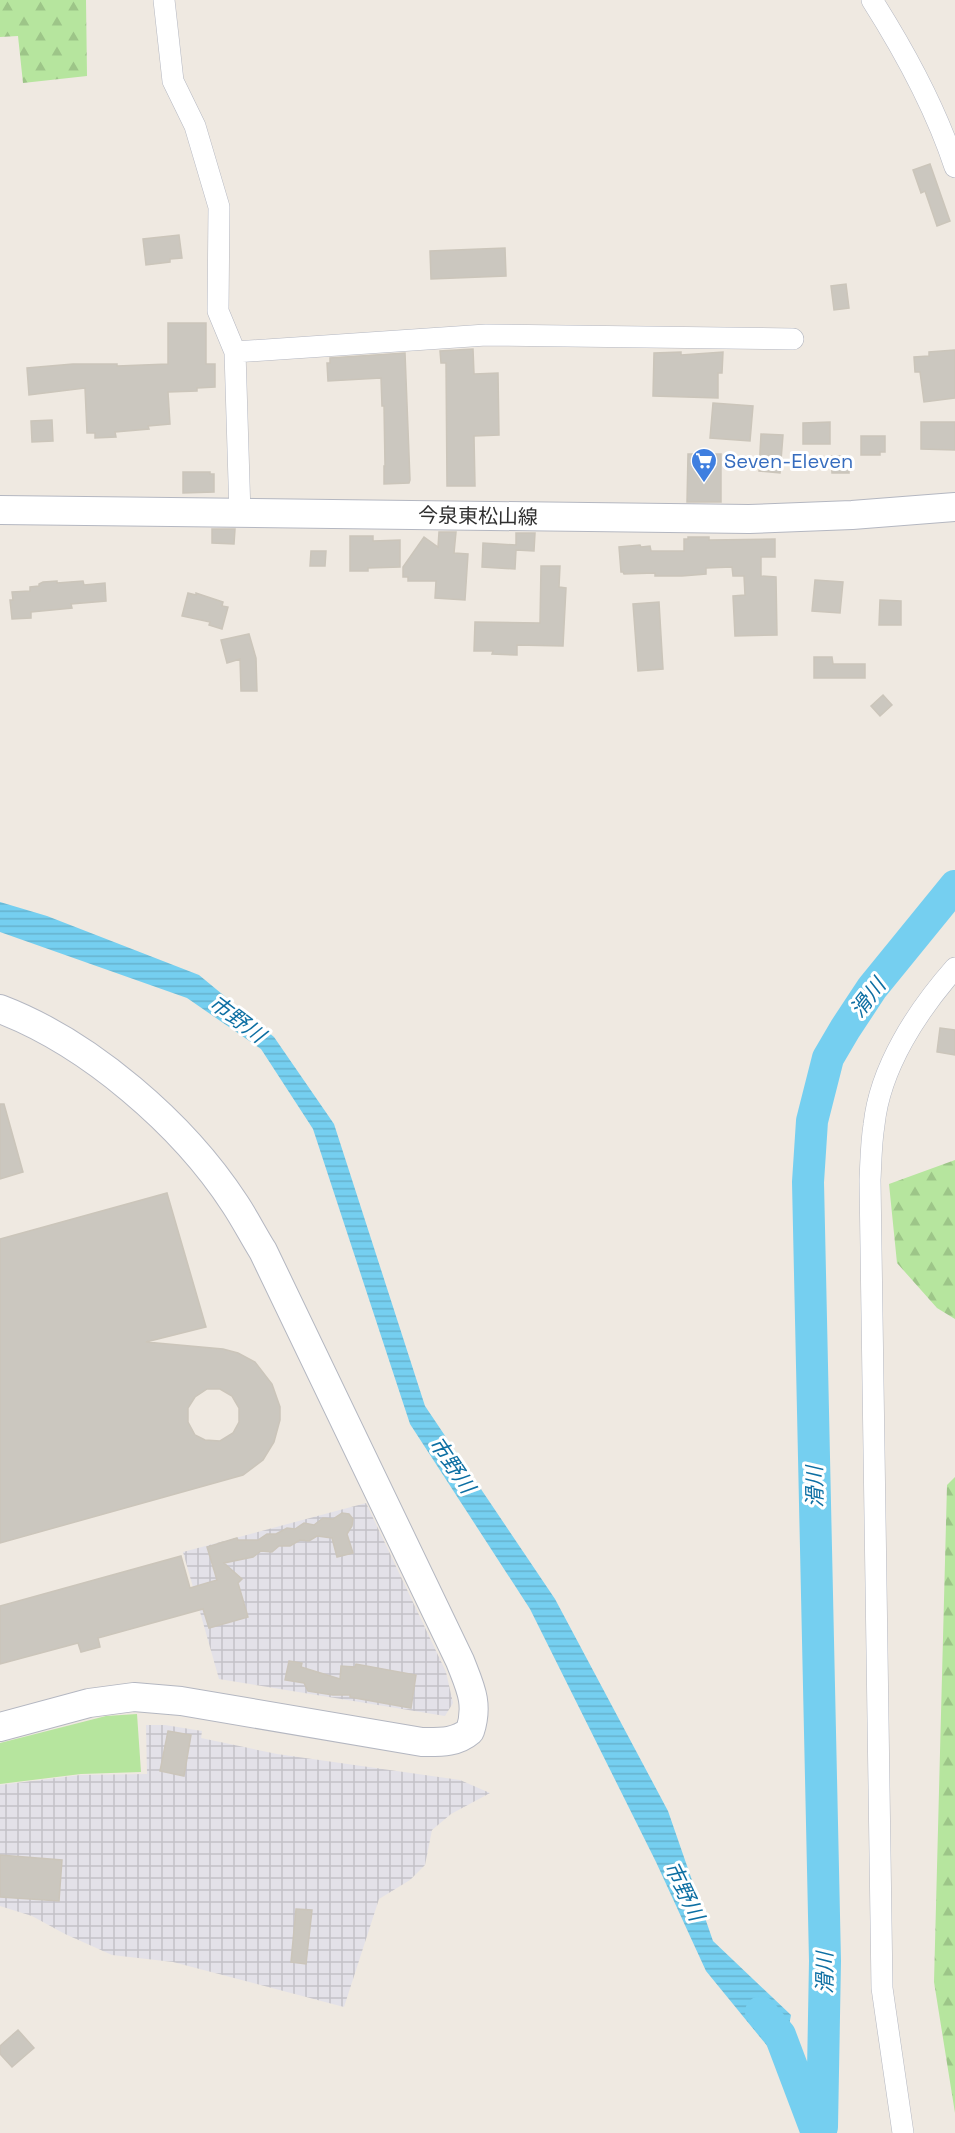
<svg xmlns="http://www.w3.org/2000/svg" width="955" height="2133" font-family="'Space Grotesk','Noto Sans JP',sans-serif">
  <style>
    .industrial { fill: url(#industrial-grid) }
    .grass { fill: #b6e59e }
    .forest { fill: url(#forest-firs) }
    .water { fill: url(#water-rules) }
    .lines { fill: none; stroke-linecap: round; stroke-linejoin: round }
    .river { stroke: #75cff0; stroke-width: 32 }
    .building { fill: #cbc7bf; stroke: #cbc5ba; stroke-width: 1.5; fill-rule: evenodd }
    .street-casing { stroke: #b4b7c1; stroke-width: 22 }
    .secondary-casing { stroke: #b4b7c1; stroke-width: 30 }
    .street { stroke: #fff; stroke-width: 21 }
    .secondary { stroke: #fff; stroke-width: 28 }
    .labels { text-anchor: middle; stroke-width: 6; stroke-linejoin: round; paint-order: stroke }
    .shop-label { font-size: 20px; fill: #366cbe; stroke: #fff; text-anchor: start }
    .street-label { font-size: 20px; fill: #2e2e2e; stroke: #fff }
    .water-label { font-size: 21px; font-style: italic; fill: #0d6fa3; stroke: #fff }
  </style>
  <defs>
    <pattern id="industrial-grid" width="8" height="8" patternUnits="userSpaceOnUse" patternTransform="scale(1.5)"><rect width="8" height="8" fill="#e3e1e8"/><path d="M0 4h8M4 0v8" fill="none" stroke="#c3c1c7"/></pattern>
    <pattern id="forest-firs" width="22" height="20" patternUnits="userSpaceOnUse" patternTransform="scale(1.5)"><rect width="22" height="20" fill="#b6e59e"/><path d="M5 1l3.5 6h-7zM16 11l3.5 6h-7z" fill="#9dc588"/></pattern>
    <pattern id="water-rules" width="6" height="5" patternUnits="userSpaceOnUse" patternTransform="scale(1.5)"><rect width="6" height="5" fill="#75cff0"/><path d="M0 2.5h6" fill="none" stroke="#66b2ce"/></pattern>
  </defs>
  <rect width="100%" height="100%" fill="#efe9e1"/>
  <path class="industrial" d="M366,1503l80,169 7,31 -8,13 -226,-37 -36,-127z
    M146,1725h19l37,6 -1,7 76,16 183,26 30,13 -39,21 -19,16 -7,35 -15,15 -31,19 -35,108 -171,-45 -61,-7 -47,-21 -33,-18 -32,-10v-121l80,-10 67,-1z"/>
  <path class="grass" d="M137,1714l4,58 -60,2 -81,10v-41l106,-27z"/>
  <path class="forest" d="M0,0h86l1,76 -64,7 -5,-47 -18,1z
    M955,1160v159l-18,-11 -40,-45 -8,-79z
    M955,1477v636l-21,-131 13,-497z"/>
  <path class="water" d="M0,902l47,14 152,59 75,62 60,87 91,282 130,193 113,212 45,130 78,74 -9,49 -76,-93 -50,-109 -126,-253 -120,-185 -97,-295 -52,-80 -74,-51 -187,-66z"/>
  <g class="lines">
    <path class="river" d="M761,2012l19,23 37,98
      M822,2127l3,-166 -17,-779 4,-61 16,-63 17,-29 27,-41 83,-102"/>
  </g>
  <path class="building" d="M930,164l20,57 -13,5 -12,-35 -4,2 -8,-23z
    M179,235l3,23 -12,1v3l-24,3 -3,-26z
    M505,248l1,28 -75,3 -1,-28z
    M846,284l3,24 -15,2 -3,-24z
    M168,323h38v41h9v23l-18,1v3l-29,1 2,32 -22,2 1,3 -34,3 1,5 -21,1v-5h-8l-2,-45 -56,7 -2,-27 46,-4h44v2l51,-2z
    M473,349l1,25 24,-1 1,62 -25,1 1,50h-28l-1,-123h-5l-1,-12z
    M955,350v48l-31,4 -4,-30h-5l-1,-15 15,-1v-4z
    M681,352v3l42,-3 -1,21h-4v25l-65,-2 1,-43z
    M405,353l5,127 -1,3 -25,1v-18h1l-1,-60h-2l-1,-28 -53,3 -1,-18h3v-5z
    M713,403l40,3 -3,35 -40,-3z
    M52,420l1,21 -21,1 -1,-21z
    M830,422v22h-27v-21z
    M921,422h34v28l-34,-1z
    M761,434l22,1 -3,38 -21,-2z
    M861,436h24v16h-5v3h-19z
    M688,454h33v48h-34z
    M831,456h18v17h-17z
    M183,472h27v2h4v18l-31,1z
    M212,529h23l-1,15 -22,-1z
    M439,532h17l-2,21 14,1 -3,46 -30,-2 1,-17h-28v-4h-5v-10l21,-30 14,10z
    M516,533h19l-1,18 -18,-1 -1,19 -33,-2 1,-24 33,2z
    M350,536h23v5l27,-1v27l-32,1v3h-18z
    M688,537h21v3l66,-1v18h-14v19l15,1 1,58 -42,1 -2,-40 12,-1 -1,-19h-11l-1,-9 -26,1v6l-24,2h-27v-3l-31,1 -1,-2h-2l-2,-25 21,-2 1,2 9,-1 1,5h33v-12h4z
    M311,551h15l-1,15h-15z
    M541,566h19l-1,21 7,1 -3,58 -46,-1v10l-25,-1 1,-3h-19l1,-29 65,1z
    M815,580l28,2 -3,31 -28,-2z
    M57,581v2l26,-2 1,4 21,-2 1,18 -35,3 1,4 -41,4v6l-19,1 -2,-19h3l-1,-8 18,-1v-4l9,-1v-2l4,-2z
    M188,593l8,2v-2l27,9 -1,4 6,1 -6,22 -13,-4 1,-3 -28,-6z
    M880,600l21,1v24h-22z
    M659,602l4,67 -25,2 -5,-67z
    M249,634l7,24 1,33h-16l-1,-32 -13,4 -6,-23z
    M814,657h18l1,7h32v14h-51z
    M883,695l9,10 -12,11 -9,-10z
    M940,1028l15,2v25l-18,-3z
    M0,1104h4l19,68 -23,7z
    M167,1193l39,134 -60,15 77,7 15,4 17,9 17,22 8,23v13l-6,22 -11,18 -20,15 -243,68v-304zM207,1389h13l12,7 7,12v14l-6,11 -13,8 -15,-1 -10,-5 -7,-13v-14l7,-11z
    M342,1513l7,1 4,5 -1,7 -5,8 6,19 -16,4 -5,-19 -15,-2 -8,5 -9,-1 -10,6h-11l-7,6 -11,-1 -8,6 -29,6 18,16 -4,4 10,34 -39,11 -6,-19 -105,29 2,9 -19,5 -3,-9 -78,21v-58l181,-50 9,32 27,-8 -10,-33 30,-9 1,2h20l9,-6h9l11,-6 8,1 9,-6 10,2 9,-7 10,1z
    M289,1661l13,2 -1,4 39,12 1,-13 14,1 1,-3 60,11 -5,33 -61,-11v-2h-17l-25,-4 -4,-8 -19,-3z
    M168,1731l23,4 -7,41 -24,-5z
    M0,1855l62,5 -3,41 -59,-4z
    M296,1909l16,1 -6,54 -15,-2z
    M18,2030l16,18 -22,19 -12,-13v-8z"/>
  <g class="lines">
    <defs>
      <path id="street" d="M164,0l9,81 22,45 24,81 -1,104 17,41 5,162
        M872,0c33,52 64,109 83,167
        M235,352l251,-17 307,4
        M903,2133l-21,-145 -12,-808c1,-19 1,-37 4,-55 6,-58 44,-115 81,-157"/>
      <path id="secondary" d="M0,510l749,9 103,-4 103,-8
        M0,1009c89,34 183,115 235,195 10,15 18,31 28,47l197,410c10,26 19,42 10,70 -14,12 -30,11 -48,11l-241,-41 -47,-4 -45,6 -89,24"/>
    </defs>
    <use href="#street" class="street-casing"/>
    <use href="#secondary" class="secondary-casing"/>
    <use href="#street" class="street"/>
    <use href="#secondary" class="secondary"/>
  </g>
  <defs>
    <symbol id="supermarket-pin" viewBox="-11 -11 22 30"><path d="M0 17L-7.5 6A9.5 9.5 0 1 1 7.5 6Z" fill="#3f7fe0" stroke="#fff"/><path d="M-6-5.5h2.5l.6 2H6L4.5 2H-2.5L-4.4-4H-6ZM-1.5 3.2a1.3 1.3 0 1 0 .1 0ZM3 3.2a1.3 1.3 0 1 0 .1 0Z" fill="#fff"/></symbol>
  </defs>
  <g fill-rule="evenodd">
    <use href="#supermarket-pin" x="689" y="446" width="30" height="40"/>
  </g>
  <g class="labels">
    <g class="shop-label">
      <text x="724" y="468">Seven-Eleven</text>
    </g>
    <g class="street-label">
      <text transform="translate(478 516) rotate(1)" y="7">今泉東松山線</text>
    </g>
    <g class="water-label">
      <text transform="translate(868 998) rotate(-52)" y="7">滑川</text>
      <text transform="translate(237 1019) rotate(37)" y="7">市野川</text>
      <text transform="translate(452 1465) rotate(56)" y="7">市野川</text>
      <text transform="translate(815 1487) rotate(-91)" y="7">滑川</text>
      <text transform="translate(684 1891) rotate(64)" y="7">市野川</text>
      <text transform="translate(825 1973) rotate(-90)" y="7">滑川</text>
    </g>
  </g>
</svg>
